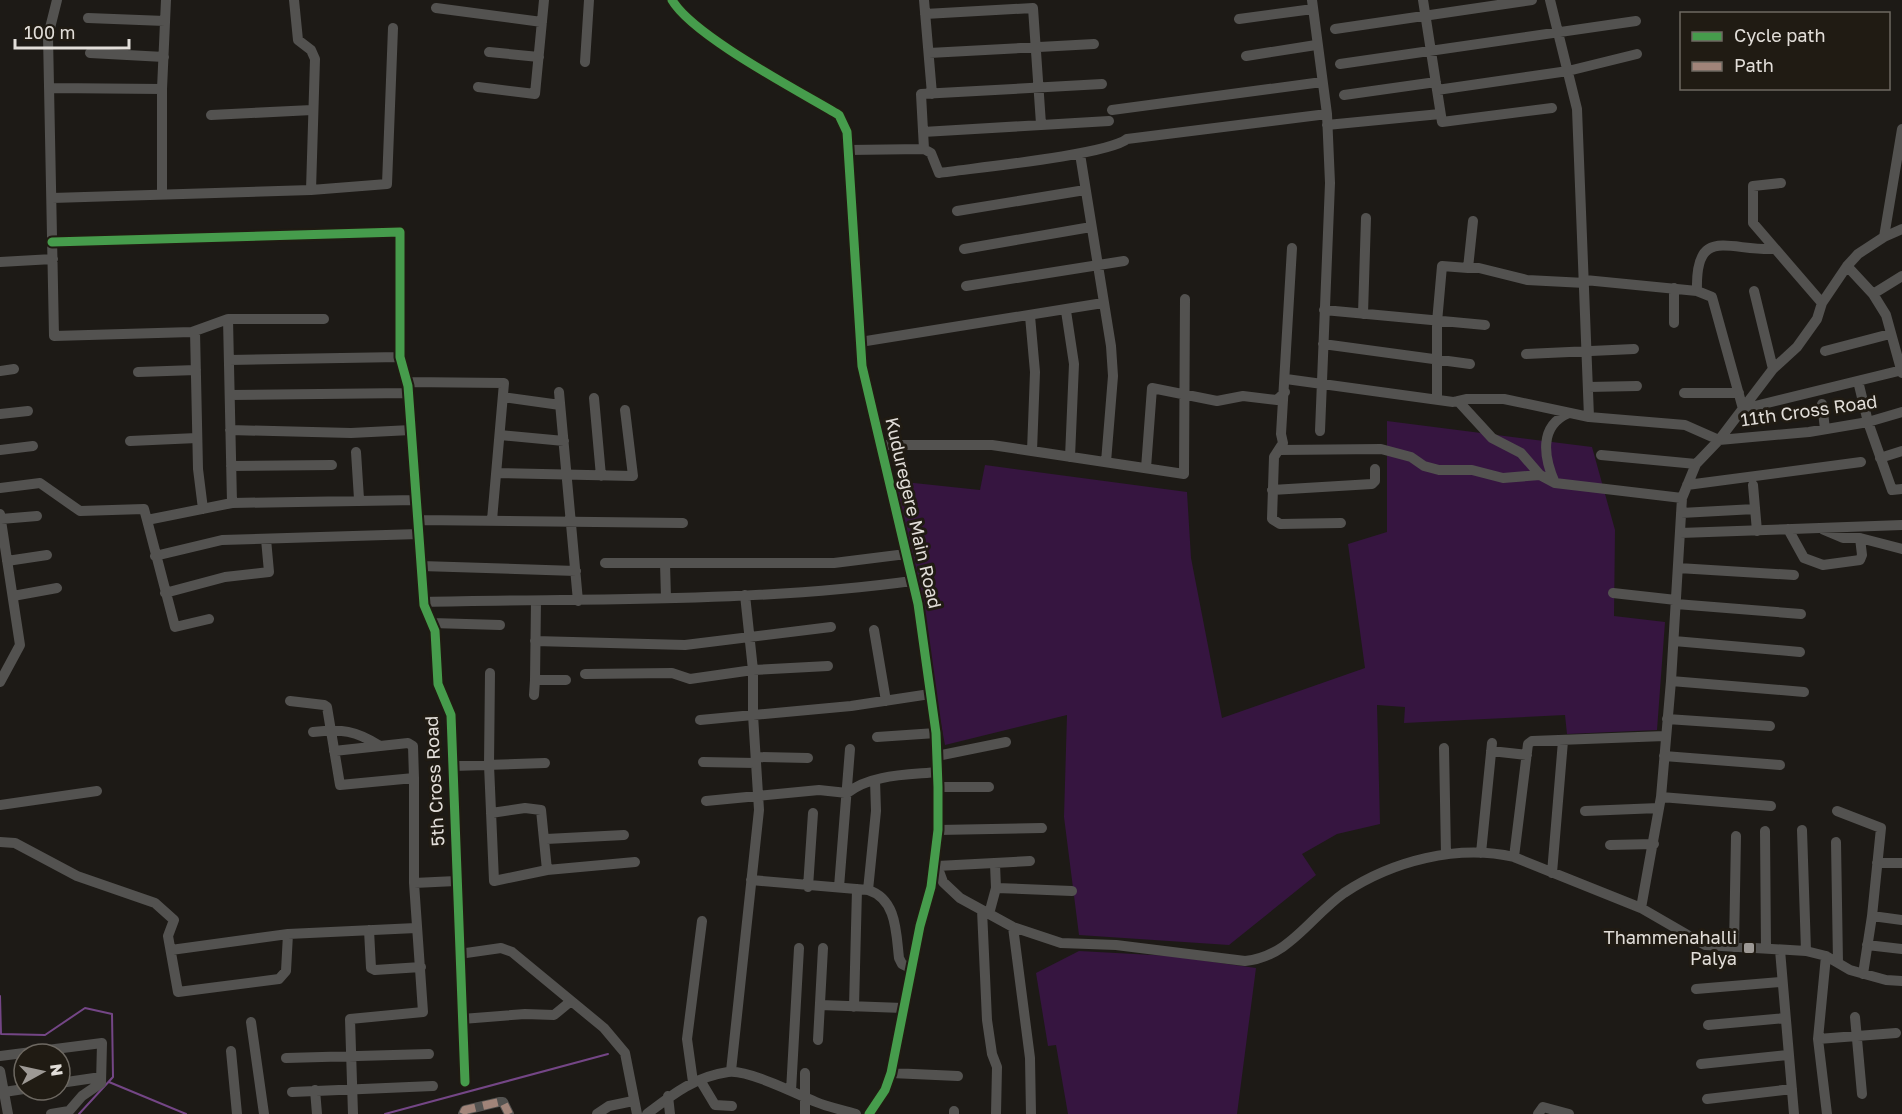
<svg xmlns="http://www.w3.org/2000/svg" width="1902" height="1114" font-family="'Golos Text',sans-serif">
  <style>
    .green { fill: #361540 }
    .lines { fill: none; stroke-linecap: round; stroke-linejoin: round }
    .stream { stroke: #744686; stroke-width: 2 }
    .minor { stroke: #535250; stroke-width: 10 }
    .quiet { stroke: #a18479; stroke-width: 8; stroke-dasharray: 15 8; stroke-linecap: butt }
    .cycleway-casing { stroke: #201b13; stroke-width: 13 }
    .cycleway { stroke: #469c4c; stroke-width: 9 }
    .poi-dot { fill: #9d9995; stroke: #201b13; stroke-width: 2 }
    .labels { text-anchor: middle; stroke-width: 6; stroke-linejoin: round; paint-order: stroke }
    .street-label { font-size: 18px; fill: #e2ded9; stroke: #201b13 }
    .poi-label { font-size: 18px; fill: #e2ded9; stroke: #201b13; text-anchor: end }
  </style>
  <rect width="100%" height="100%" fill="#1d1a16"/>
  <path class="green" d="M1387,421l205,26 23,83 -1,86 51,6 -8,108 -90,4 -2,-19 -161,8 1,-16 -28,-2 3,119 -43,10 -35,20 14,21 -87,70 -150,-10 -15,-118 3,-102 -122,30 -50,-264 85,9 5,-25 202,27 4,66 31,160 143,-50 -17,-124 39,-12z
    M1079,951l92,5 85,12 -19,146h-169l-12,-69 -8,1 -12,-73z"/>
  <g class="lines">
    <path class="stream" d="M0,996l1,38 44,1 40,-27 27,6 1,63 -34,37
      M109,1082l77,32
      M385,1114l223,-60"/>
    <path class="minor" d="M57,0l-9,36 6,300 138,-4 36,-13
      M294,0l4,40 13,10 4,9 -4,131
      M672,0c21,36 127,91 167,115l8,17 15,234 56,238 18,129 2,54v43l-7,57 -11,39 -29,147 -6,17 -16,24
      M924,0l8,94
      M1312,0l15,114 3,69 -10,248
      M1423,0l19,122 110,-14
      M1550,0l27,109 12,308
      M436,8l106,14
      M925,14l108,-6 8,116
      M88,18l77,3
      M1239,19l74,-10
      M1335,29l197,-29
      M489,52l50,5
      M90,53l74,4
      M929,53l165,-9
      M1246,56l70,-11
      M585,62l4,-62
      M1340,64l296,-43
      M478,87l57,7 9,-94
      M50,88l112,1v106
      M162,89l4,-89
      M1437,90l131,-19 69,-17
      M1344,95l92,-13
      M1112,110l210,-28
      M211,115l101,-5
      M1327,125l113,-11
      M923,132l186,-11
      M924,149l-3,-55 181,-10
      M848,150l76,-1 7,4 8,20c34,-5 168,-18 188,-34l200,-25
      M1080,154l31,192 2,30 -7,86
      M1781,183l-28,3v37l69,80
      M52,198l259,-8 76,-6 6,-156
      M957,211l128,-21
      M1884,237l18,-108
      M52,242l348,-10v125l8,29 16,219 11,26 3,53 13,31 14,367
      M1292,248l-11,186 2,9 -9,14 -2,62 8,5 61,-1
      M964,249l127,-22
      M0,262l53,-3
      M1847,266l26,28 13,21 16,58
      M1468,268h11l48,12 58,3
      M1585,280l112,11 15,6 31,112 159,-39
      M966,286l158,-25
      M1697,291c-2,-66 31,-40 77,-42
      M1754,291l19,78
      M1873,294l29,-18
      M1324,310l161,15
      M1066,311l8,53 -4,93
      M1363,314l3,-96
      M1030,316l5,56 -3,79
      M1674,323v-35
      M195,331l3,138 5,40
      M860,342l243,-39
      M1323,344l147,20
      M1825,351l65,-17
      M1526,354l108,-5
      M229,360l171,-3
      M0,371l14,-2
      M138,372l58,-2
      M1286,379l167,23 13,-3h38l85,18 96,8 34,15 90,-8 59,-10 34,-10
      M1858,381l10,41 24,68 10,-1
      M407,382l97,1 -12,137
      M1588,387l49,-1
      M559,392l19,209
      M1684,393h55
      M230,395l178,-2
      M503,397l57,8
      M594,398l7,78
      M1437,398v-76l5,-56 26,2 5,-47
      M1458,401l34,37 29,15 19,22
      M1822,404l3,25
      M0,414l28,-3
      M230,430l121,3 60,-3
      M500,435l64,6
      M130,441l67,-3
      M880,445h112l192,29 1,-175
      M0,450l33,-4
      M1279,450l102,-1 30,8 13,9 15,4h33l31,8 37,-3 15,8 127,15
      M356,452l3,47
      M1601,455l95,9
      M1880,458l22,-7
      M231,466l101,-1
      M1146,468l6,-80 65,13 26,-5 34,4 8,-8
      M497,473l136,3 -8,-66
      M1555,483c-11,-25 -17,-57 14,-70
      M1687,485l174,-23
      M1753,485l4,46
      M0,488l40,-5 40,28 64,-2 3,11
      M1272,490l100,-6 3,-3v-12
      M232,503l185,-3
      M1681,513l74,-4
      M0,514l20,131 -20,37
      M1,519l36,-3
      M418,520l265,3
      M1788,529l16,29 19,7 37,-5 2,-5 -2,-17
      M1824,530l19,8h17l42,11
      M1680,533l222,-8
      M155,556l67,-16 197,-6
      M7,561l40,-6
      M605,563h229l72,-9
      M665,563l1,35
      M421,566l155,5
      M1678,568l116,7
      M165,593l60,-16 44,-5 -3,-33
      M1613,593l63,7
      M13,596l44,-8
      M536,601l-1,79h31
      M424,602c163,-4 327,1 488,-21
      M1676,604l125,10
      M209,619l-34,8 -28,-107 85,-17 -4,-184h96
      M432,623l68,2
      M874,630l12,71
      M535,641l150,4 146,-18
      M1674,641l126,11
      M490,673l-1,92 5,116 53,-11 88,-8
      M585,674l87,-1 18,6 63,-9 75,-4
      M1671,681l133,11
      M534,695l1,-15
      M290,701l34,4 3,2 13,78 74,-7v105l9,129 -73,7 3,95
      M1667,719l103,7
      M700,720l151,-14 79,-12
      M313,732c29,-3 42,-2 67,14
      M877,737l59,-4
      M1444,748l2,106
      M334,751l74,-8 5,3 1,32
      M1491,751l36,4
      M937,756l69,-14
      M1664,756l116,9
      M757,757l51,1
      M703,762l52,1
      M453,766l92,-3
      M938,787h51
      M1661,797l110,9
      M706,801l113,-11 28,3c24,-19 61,-18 91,-21
      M0,805l97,-14
      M1585,811l74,-3
      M1837,811l44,17 -9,88 -9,58
      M491,813l34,-5 16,2 6,60
      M938,830l104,-2
      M1802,830l4,121
      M1765,831l1,118
      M546,839l78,-4
      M0,842l15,1 62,33 78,27 19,17 -6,16 10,56 101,-13 7,-8 2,-37 128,-6
      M1836,842l2,121
      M1610,845l44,-1
      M1481,853l11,-110
      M1514,857l14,-113 4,-3 133,-5
      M936,863l7,19 17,16 53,29 48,16 55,2 129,16c44,-4 65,-44 99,-68 48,-32 113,-49 170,-36l127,51 64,37 101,6 20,5 24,14 36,10 16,1
      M1877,863h25
      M937,866l93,-5
      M1552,873l11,-132
      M751,880l117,10c29,9 28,43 31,68l3,6 10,5
      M414,883l42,-2
      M808,887l5,-74
      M839,887l11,-138
      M996,888l76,3
      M868,890l8,-79 -1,-31
      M1641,908l20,-111 10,-116 11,-183 14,-34 23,-24 54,-71 24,-22 20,-28 5,-16 25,-37 11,-12 26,-17 18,-8
      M982,910l5,110 5,34 5,13 -1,47
      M989,914l7,-26 -1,-24
      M1872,916l30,4
      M1013,927l17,131 1,56
      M369,930l2,38 4,2 46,-3
      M1867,945l35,4
      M1734,947l2,-111
      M171,950l117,-16
      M1780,950l14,164
      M459,954l42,-6 11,4 92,76 21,25 12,61
      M1826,956l-8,83 9,75
      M1696,989l85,-7
      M820,1005l83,3
      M854,1007l3,-118
      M1855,1017l7,77
      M462,1019l63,-5 29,1 17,-14
      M251,1022l13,92
      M1708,1025l77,-7
      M1818,1039l78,-6
      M818,1040l5,-92
      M231,1051l6,63
      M0,1056l102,-13 -1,40 -19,13 -13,15 -18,3
      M286,1058l143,-4
      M1701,1064l86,-9
      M0,1071l8,43
      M731,1071l28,-261 -6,-95v-45l-8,-75
      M891,1073l67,3
      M700,1080l15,25 17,1
      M693,1082l-6,-43 15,-118
      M60,1083l41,-6
      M315,1090l2,24
      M791,1091l8,-143
      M4,1092l20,-3
      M292,1092l141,-6
      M668,1096l2,18
      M1707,1099l85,-10
      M463,1114l2,-4 34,-8h4l6,12
      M597,1114l12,-8 24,-5
      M647,1114c26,-20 47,-37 81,-42 19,-3 69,22 88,30 12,5 27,8 40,12
      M805,1114v-41
      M954,1114v-3
      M1538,1114l5,-7 26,7"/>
    <path class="quiet" d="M463,1114l2,-4 34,-8h4l6,12"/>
    <defs>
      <path id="cycleway" d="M672,0c21,36 127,91 167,115l8,17 15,234 56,238 18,129 2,54v43l-7,57 -11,39 -29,147 -6,17 -16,24
        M52,242l348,-10v125l8,29 16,219 11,26 3,53 13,31 14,367"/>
    </defs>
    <use href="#cycleway" class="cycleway-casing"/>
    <use href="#cycleway" class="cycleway"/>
  </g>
  <rect class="poi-dot" x="1743" y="942" width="12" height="12" rx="3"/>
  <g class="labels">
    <g class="street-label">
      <text transform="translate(1809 411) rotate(-8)" y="6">11th Cross Road</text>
      <text transform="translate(913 513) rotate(77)" y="6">Kuduregere Main Road</text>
      <text transform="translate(435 781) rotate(-93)" y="6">5th Cross Road</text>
    </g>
    <g class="poi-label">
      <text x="1737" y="944">Thammenahalli<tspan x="1737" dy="21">Palya</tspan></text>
    </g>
  </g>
  <rect x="1680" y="12" width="210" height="78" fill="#201b13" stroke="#6e6962" stroke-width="1.5"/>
  <rect x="1692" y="32" width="30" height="9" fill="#469c4c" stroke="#6e6962" stroke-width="1.5"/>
  <text x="1734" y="42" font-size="18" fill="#e2ded9">Cycle path</text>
  <rect x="1692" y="62" width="30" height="9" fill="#a18479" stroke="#6e6962" stroke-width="1.5"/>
  <text x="1734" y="72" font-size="18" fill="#e2ded9">Path</text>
  <g transform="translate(42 1072) rotate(82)"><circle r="28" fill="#201b13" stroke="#6e6962" stroke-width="1.5"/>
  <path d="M0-4.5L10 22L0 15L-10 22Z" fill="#9d9995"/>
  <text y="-9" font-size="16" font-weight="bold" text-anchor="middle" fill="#e2ded9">N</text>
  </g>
  <path d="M15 39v9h114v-9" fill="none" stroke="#e2ded9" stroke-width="3"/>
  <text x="24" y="39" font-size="18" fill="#e2ded9" stroke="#201b13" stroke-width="4.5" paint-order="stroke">100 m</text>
</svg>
